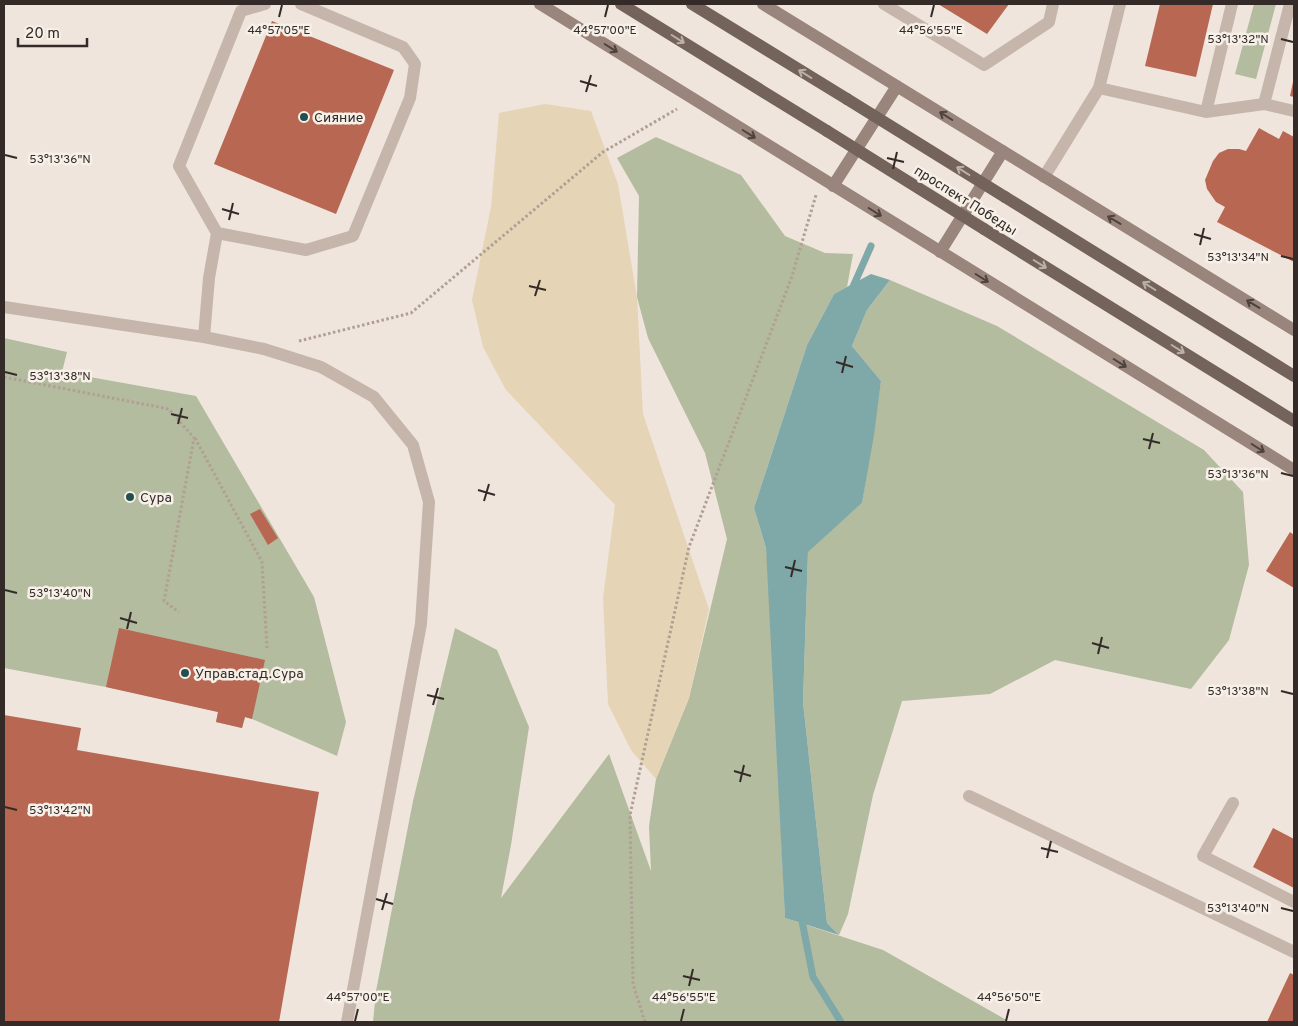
<svg xmlns="http://www.w3.org/2000/svg" width="1298" height="1026" font-family="Overpass,sans-serif">
  <style>
    .green { fill: #b3bc9e }
    .sand { fill: #e6d4b7 }
    .water { fill: #7fa8a8 }
    .lines { fill: none; stroke-linecap: round; stroke-linejoin: round }
    .stream { stroke: #7fa8a8; stroke-width: 7 }
    .building { fill: #b76752 }
    .path { stroke: #b19f94; stroke-width: 3; stroke-dasharray: 2.5 2.5; stroke-linecap: butt }
    .lane { stroke: #c5b5aa; stroke-width: 12 }
    .street { stroke: #c5b5aa; stroke-width: 12 }
    .secondary { stroke: #99857b; stroke-width: 12 }
    .primary { stroke: #74635b; stroke-width: 12 }
    .primary-bridge { stroke: #74635b; stroke-width: 12 }
    .oneway { stroke: #bcb1a9 }
    .oneway2 { stroke: #4d423d }
    .ticks { fill: none; stroke: #342b28; stroke-width: 2 }
    .poi-dot { fill: #234f50; stroke: #f7f0e8; stroke-width: 2 }
    .labels { text-anchor: middle; stroke-width: 5; stroke-linejoin: round; paint-order: stroke }
    .poi-label { font-size: 14px; fill: #342b28; stroke: #f7f0e8; text-anchor: start }
    .street-label { font-size: 14px; fill: #342b28; stroke: #f7f0e8 }
    .ticks-label { font-size: 12px; text-anchor: middle; fill: #342b28; stroke: #f7f0e8; stroke-width: 5; stroke-linejoin: round; paint-order: stroke }
  </style>
  <rect width="100%" height="100%" fill="#efe5dc"/>
  <path class="green" d="M1254,4h22l-20,75 -21,-5z
    M656,137l85,38 44,61 40,17 28,1 -6,33 -13,7 -27,51 -53,163 12,40 4,40 15,330 98,32 127,72h-637l3,-31 37,-190 42,-173 42,22 32,77 -18,118 -10,53 108,-144 42,117 -2,-45 7,-47 33,-81 38,-159 -22,-86 -57,-115 -11,-41 2,-101 -22,-38z
    M890,280l107,46 207,124 39,42 6,73 -20,75 -38,49 -136,-29 -65,34 -88,7 -29,94 -25,119 -9,21 -12,-12 -24,-221 5,-151 54,-48 19,-122 -29,-35 15,-36z
    M4,338l63,14 -5,20 134,24 118,201 32,125 -9,34 -85,-37 -7,-2 -3,11 -26,-6 2,-10 -112,-25 -102,-19z"/>
  <path class="sand" d="M545,104l46,7 27,73 19,113 6,117 66,195 -20,89 -33,81 -25,-29 -23,-46 -5,-106 12,-93 -109,-115 -23,-43 -11,-47 19,-93 8,-94z"/>
  <path class="water" d="M871,274l19,6 -23,30 -15,36 29,35 -7,54 -12,68 -54,49 -5,150 24,221 12,12 -54,-17 -19,-370 -12,-40 53,-163 27,-51z"/>
  <g class="lines">
    <path class="stream" d="M852,289l19,-43
      M801,916l12,61 28,45"/>
  </g>
  <path class="building" d="M938,4h71l-22,30z
    M1160,4h53l-17,73 -51,-11z
    M272,21l122,49 -58,144 -122,-50z
    M1293,82l1,1v14l-4,-1z
    M1259,128l20,11 4,-8 11,6v125l-77,-40 8,-15 -9,-5 -9,-13 -2,-9 8,-19 6,-8 9,-4h11l7,2z
    M260,509l18,29 -10,7 -18,-31z
    M1290,532l4,3v53l-28,-17z
    M119,628l146,32 -13,59 -7,-2 -3,11 -26,-6 2,-10 -112,-25z
    M4,715l77,13 -4,22 242,42 -40,230h-275z
    M1273,828l21,11v49l-41,-21z
    M1290,973l4,2v47h-27z"/>
  <g class="lines">
    <path class="path" d="M299,341l112,-28 192,-161 74,-43
      M4,377l165,32 25,29 -30,163 15,11
      M195,438l67,124 5,86
      M645,1022l-12,-38 -3,-169 59,-268 102,-268 25,-84"/>
    <path class="lane" d="M884,4l100,61 65,-43 4,-18
      M1099,88l107,24 26,-108
      M1264,104l26,-100
      M1206,112l58,-8 30,7
      M1044,177l55,-89 21,-84
      M217,233l89,17 47,-14 57,-138 5,-34 -12,-17 -102,-43
      M204,337l5,-59 8,-45 -38,-67 62,-155 24,-7
      M969,796l325,156
      M1233,803l-30,53 91,46"/>
    <path class="street" d="M4,307l200,30 60,12 57,18 53,30 39,48 16,57 -8,122 -74,398"/>
    <path class="secondary" d="M540,4l754,466
      M763,4l531,326
      M833,186l64,-100
      M940,252l63,-101"/>
    <path class="primary" d="M621,4l206,127
      M692,4l155,95
      M1005,197l289,179
      M984,229l310,192"/>
    <path class="primary-bridge" d="M847,99l158,98
      M827,131l157,98"/>
  </g>
  <defs><path id="oneway-shaft" d="M-6 0H5M1.5-3L5.5 0L1.5 3" fill="none" stroke-width="1.6" stroke-linecap="round" stroke-linejoin="round" transform="scale(1.25)"/></defs>
  <g class="oneway">
    <use href="#oneway-shaft" transform="translate(678 39) rotate(32)"/>
    <use href="#oneway-shaft" transform="translate(805 74) rotate(-148)"/>
    <use href="#oneway-shaft" transform="translate(963 171) rotate(-148)"/>
    <use href="#oneway-shaft" transform="translate(1040 264) rotate(32)"/>
    <use href="#oneway-shaft" transform="translate(1149 286) rotate(-148)"/>
    <use href="#oneway-shaft" transform="translate(1178 349) rotate(32)"/>
  </g>
  <g class="oneway2">
    <use href="#oneway-shaft" transform="translate(611 48) rotate(32)"/>
    <use href="#oneway-shaft" transform="translate(946 116) rotate(-148)"/>
    <use href="#oneway-shaft" transform="translate(749 134) rotate(32)"/>
    <use href="#oneway-shaft" transform="translate(875 212) rotate(32)"/>
    <use href="#oneway-shaft" transform="translate(1114 220) rotate(-149)"/>
    <use href="#oneway-shaft" transform="translate(982 278) rotate(32)"/>
    <use href="#oneway-shaft" transform="translate(1253 304) rotate(-149)"/>
    <use href="#oneway-shaft" transform="translate(1120 363) rotate(32)"/>
    <use href="#oneway-shaft" transform="translate(1258 448) rotate(32)"/>
  </g>
  <path class="ticks" d="M279,17l3,-12M605,17l3,-12M931,17l3,-12M1281,39l12,3M580,81l17,5M586,92l5,-17M5,155l12,3M887,158l17,4M893,169l4,-17M222,209l17,5M229,220l4,-17M1194,234l17,5M1200,245l4,-17M1281,256l12,3M529,286l17,4M535,296l5,-16M836,362l17,5M5,372l12,3M842,373l4,-17M171,414l17,4M178,424l4,-16M1143,439l17,4M1149,449l4,-16M1281,473l12,3M478,490l17,5M484,501l5,-17M785,567l17,4M791,577l4,-17M5,590l12,3M120,618l17,5M127,629l4,-17M1092,643l17,5M1098,654l4,-17M1281,691l12,3M427,695l17,4M433,705l5,-17M734,771l17,5M740,782l4,-17M5,807l12,3M1041,848l17,4M1047,858l4,-17M376,899l17,5M1281,908l12,3M382,910l5,-17M683,976l17,4M689,986l4,-17M355,1021l3,-12M681,1021l3,-12M1006,1021l3,-12"/>
  <g class="poi-dot">
    <circle cx="304" cy="117" r="5"/>
    <circle cx="130" cy="497" r="5"/>
    <circle cx="185" cy="673" r="5"/>
  </g>
  <g class="labels">
    <g class="poi-label">
      <text x="314" y="122">Сияние</text>
      <text x="140" y="502">Сура</text>
      <text x="195" y="678">Управ.стад.Сура</text>
    </g>
    <g class="street-label">
      <text transform="translate(966 200) rotate(32)" y="5">проспект Победы</text>
    </g>
  </g>
  <g class="ticks-label">
    <text x="279" y="34">44°57'05"E</text>
    <text x="605" y="34">44°57'00"E</text>
    <text x="931" y="34">44°56'55"E</text>
    <text x="1238" y="43">53°13'32"N</text>
    <text x="60" y="163">53°13'36"N</text>
    <text x="1238" y="261">53°13'34"N</text>
    <text x="60" y="380">53°13'38"N</text>
    <text x="1238" y="478">53°13'36"N</text>
    <text x="60" y="597">53°13'40"N</text>
    <text x="1238" y="695">53°13'38"N</text>
    <text x="60" y="814">53°13'42"N</text>
    <text x="1238" y="912">53°13'40"N</text>
    <text x="358" y="1001">44°57'00"E</text>
    <text x="684" y="1001">44°56'55"E</text>
    <text x="1009" y="1001">44°56'50"E</text>
  </g>
  <rect width="1298" height="1026" fill="none" stroke="#342b28" stroke-width="10"/>
  <path d="M18 38v8h69v-8" fill="none" stroke="#342b28" stroke-width="2.5"/>
  <text x="25" y="38" font-size="15" fill="#342b28" stroke="#f7f0e8" stroke-width="4" paint-order="stroke">20 m</text>
</svg>
